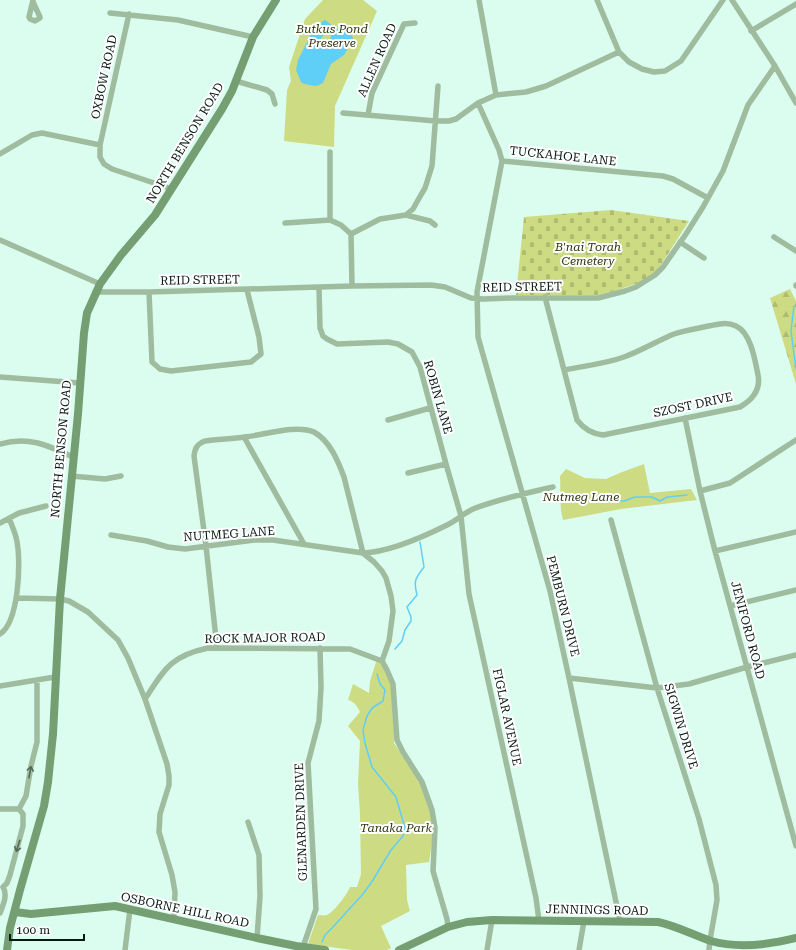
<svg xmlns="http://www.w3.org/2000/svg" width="796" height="950" font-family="'Roboto Serif',serif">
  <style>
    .forest { fill: url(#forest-firs) }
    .cemetery { fill: url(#cemetery-stones) }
    .park { fill: #cddb82 }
    .water { fill: #5fcff7; fill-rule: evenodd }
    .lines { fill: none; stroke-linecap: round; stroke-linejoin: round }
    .stream { stroke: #5fcff7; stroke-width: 1.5 }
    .street { stroke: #9fbc9e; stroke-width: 5.5 }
    .secondary { stroke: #759f73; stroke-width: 8 }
    .oneway { stroke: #546a58 }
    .labels { text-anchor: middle; stroke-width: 4; stroke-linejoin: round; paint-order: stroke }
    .park-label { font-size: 12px; font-style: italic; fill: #30350e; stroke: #fff }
    .street-label { font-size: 12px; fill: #081813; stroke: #fff }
  </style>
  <defs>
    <pattern id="forest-firs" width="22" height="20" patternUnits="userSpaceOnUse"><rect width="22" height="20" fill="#cddb82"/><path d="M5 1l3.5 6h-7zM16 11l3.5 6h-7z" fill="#afbb6f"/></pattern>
    <pattern id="cemetery-stones" width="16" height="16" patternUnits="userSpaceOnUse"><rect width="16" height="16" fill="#cddb82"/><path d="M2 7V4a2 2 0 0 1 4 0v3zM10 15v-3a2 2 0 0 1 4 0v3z" fill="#afbb6f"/></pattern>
  </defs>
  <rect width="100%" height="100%" fill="#dbfdf0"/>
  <path class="forest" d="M790,289l6,12v83l-26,-86z"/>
  <path class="cemetery" d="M611,210l78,11 -32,50 -13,10 -26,9 -20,5h-82l8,-78z"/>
  <path class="park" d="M323,0h40l14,11 -42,95 -1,41 -50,-6 3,-51 4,-9 -2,-14 16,-48z
    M644,464l6,29 41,-4 6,11 -76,9 -58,11c-4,-15 -2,-29 -3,-44l6,-7 19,9 21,1 16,-7z
    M377,659l5,4 9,20 4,51 -1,9 28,41 8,26 4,20 -5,32 -23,3 1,35 3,11 -29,15 10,22 -4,2h-35l-44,-6 10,-29c3,0 7,1 9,0 7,-3 21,-22 23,-28h7l4,-13 -1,-60 -2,-30 2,-43 -12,-15 12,-14c-3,-6 -6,-11 -12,-12l5,-16 16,9 1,-12z"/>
  <path class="water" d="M325,20c7,5 14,12 24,11l4,7v2l-9,15 -13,9 -8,19 -7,3 -12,-2 -3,-2 -5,-12 2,-10 17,-34zM328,34l3,1 -1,6 -9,2 -1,-2c2,-5 4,-6 8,-7z"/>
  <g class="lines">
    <path class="stream" d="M794,306l-3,25 5,38
      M560,497l7,-2 27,7 9,-2 21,1 11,-4h17l8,4 7,-4 20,-2
      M395,649l7,-8 3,-11 6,-9v-4l-4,-10 10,-12c-4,-15 -1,-17 7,-28l-4,-25
      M322,942l3,-7 7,-7 31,-34 10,-14 18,-30 12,-14 2,-8 -9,-31 -24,-30 -7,-24 -2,-13 4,-14 5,-8 11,-7 2,-11 -5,-6 -3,-10"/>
    <path class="street" d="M479,0l17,95
      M597,0l22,52 10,10 13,7 12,3 11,-1 16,-10 42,-61
      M732,0l43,66 21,37
      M33,2l7,15v1l-5,3 -5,-2 -1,-2 4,-17
      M110,13l68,7 75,17
      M751,31l45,-27
      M236,81l31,9 5,4 3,10
      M478,103l21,47 3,11 -25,131 1,45 72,254 19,87 51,243
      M343,113l93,8h13l7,-2 22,-16 18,-8 30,-3 20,-6 73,-34
      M368,115l4,-22 32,-69 11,-1
      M100,145l29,-131
      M330,152v68l11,5 10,9
      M0,154l32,-19 10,-2 58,12v12l4,7 8,5 60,20
      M502,161l161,15 10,3 35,19
      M406,215l24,6 5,4
      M285,223l45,-3
      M351,234l29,-15 26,-4 7,-6 5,-9 7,-12 7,-22 6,-80
      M351,234l1,52
      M774,237l22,14
      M0,240l100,44
      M680,242l24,16
      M796,285v1
      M319,288l1,40 3,8 4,3 10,5 51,-2 10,2 14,8 8,15 26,97 15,52 8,78 67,304 3,23
      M95,292h54l203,-6 79,-1 14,2 26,11 13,1 28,-1h86l27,-7 11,-4 19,-12 8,-8 23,-33 17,-27 20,-36 25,-66 27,-39
      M149,292l3,70 8,7 11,2 80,-9 10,-8 -2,-17 -12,-47
      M545,297l32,123c7,9 15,14 26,15l137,-28c12,-7 21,-17 18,-32 -3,-15 -7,-42 -22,-49 -10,-5 -22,-1 -32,1 -10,2 -21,4 -30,7 -17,7 -33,17 -50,23 -19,7 -41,9 -60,13
      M0,377l80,6
      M685,418l15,73 15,60 81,295
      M388,420l42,-12
      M244,437l60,107
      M0,444c29,-8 47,1 73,13
      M408,473l38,-9
      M71,476l34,3 16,-3
      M700,491l30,-8 66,-43
      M611,520l46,168 42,131 17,66 1,15 -7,40 -1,10
      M0,523l19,-10 27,-7
      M111,535l36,6 21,6 17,2 69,-9h19l90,13c27,-1 60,-16 84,-28 9,-4 17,-12 26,-16 26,-10 53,-16 80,-22
      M715,551l81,-19
      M17,598l43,1 9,2 19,11 30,28 10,18 17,41 22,65 2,12v9l-9,29 -1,18 13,43 3,17 -1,26
      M730,606l66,-16
      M0,634c19,-12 21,-72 17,-92 -1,-8 -5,-16 -8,-24
      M217,648l-11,-102 -12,-90c1,-8 3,-12 11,-15 13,-2 26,-2 40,-4 19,-2 51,-13 69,-5 16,9 24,29 30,45l19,76 11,9 8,9 4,7 5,18 2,15 -4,30 -7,20 5,9 6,14 4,56 6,12 19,30 10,28 3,18 -2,43 14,48 1,8
      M569,678l88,10 32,-4 58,-17 49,-12
      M0,686l55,-9
      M145,699c19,-29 25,-43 63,-51l142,1 32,12
      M0,809h19
      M19,809l7,-13 5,-30 6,-24v-62
      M248,822l11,33 1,41 -3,42
      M3,887l4,-4 3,-8 13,-49v-12l-4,-5
      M0,913c3,-8 8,-18 3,-26
      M303,947l13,-38 -8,-146 11,-42 2,-34 -1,-39
      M125,950l5,-41
      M487,950l5,-30
      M579,950l5,-29"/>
    <path class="secondary" d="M15,912l16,2 84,-8 142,32 39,8 29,4
      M7,950l3,-22 10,-38 24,-84 4,-24 5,-48 7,-135 18,-185 6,-81 3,-20 13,-29 21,-29 34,-40 67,-106 10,-18 21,-54 23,-37
      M399,950l49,-23 19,-5 25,-2 166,2c19,4 35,13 53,19 28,8 57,4 85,-3"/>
  </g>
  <defs><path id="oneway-shaft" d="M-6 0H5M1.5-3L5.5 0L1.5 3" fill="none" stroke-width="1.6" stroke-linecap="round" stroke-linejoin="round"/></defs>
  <g class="oneway">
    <use href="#oneway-shaft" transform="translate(30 772) rotate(-80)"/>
    <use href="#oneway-shaft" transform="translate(18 846) rotate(107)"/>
  </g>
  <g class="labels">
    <g class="park-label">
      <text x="332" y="33">Butkus Pond<tspan x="332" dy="14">Preserve</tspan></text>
      <text x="588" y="251">B'nai Torah<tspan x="588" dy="14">Cemetery</tspan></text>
      <text x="581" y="501">Nutmeg Lane</text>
      <text x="396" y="832">Tanaka Park</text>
    </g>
    <g class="street-label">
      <text transform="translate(377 60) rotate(-66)" y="4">ALLEN ROAD</text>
      <text transform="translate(104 77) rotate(-78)" y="4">OXBOW ROAD</text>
      <text transform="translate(185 143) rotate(-59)" y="4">NORTH BENSON ROAD</text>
      <text transform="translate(563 156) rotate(6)" y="4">TUCKAHOE LANE</text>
      <text transform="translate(200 280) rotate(-1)" y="4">REID STREET</text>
      <text transform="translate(522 287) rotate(-1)" y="4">REID STREET</text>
      <text transform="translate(438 397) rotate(74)" y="4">ROBIN LANE</text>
      <text transform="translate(693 405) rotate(-12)" y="4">SZOST DRIVE</text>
      <text transform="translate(61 449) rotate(-85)" y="4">NORTH BENSON ROAD</text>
      <text transform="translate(229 534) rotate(-4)" y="4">NUTMEG LANE</text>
      <text transform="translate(563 606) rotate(76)" y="4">PEMBURN DRIVE</text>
      <text transform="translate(748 630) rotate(75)" y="4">JENIFORD ROAD</text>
      <text transform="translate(265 638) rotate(-1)" y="4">ROCK MAJOR ROAD</text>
      <text transform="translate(507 717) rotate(78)" y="4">FIGLAR AVENUE</text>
      <text transform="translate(681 726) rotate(73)" y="4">SIGWIN DRIVE</text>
      <text transform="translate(301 822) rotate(-92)" y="4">GLENARDEN DRIVE</text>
      <text transform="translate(185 910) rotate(12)" y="4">OSBORNE HILL ROAD</text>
      <text transform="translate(597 910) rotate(1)" y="4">JENNINGS ROAD</text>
    </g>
  </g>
  <path d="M10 934v6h74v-6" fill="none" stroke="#081813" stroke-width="2"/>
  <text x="16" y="934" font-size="12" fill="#081813" stroke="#ffffff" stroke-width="3" paint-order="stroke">100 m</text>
</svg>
